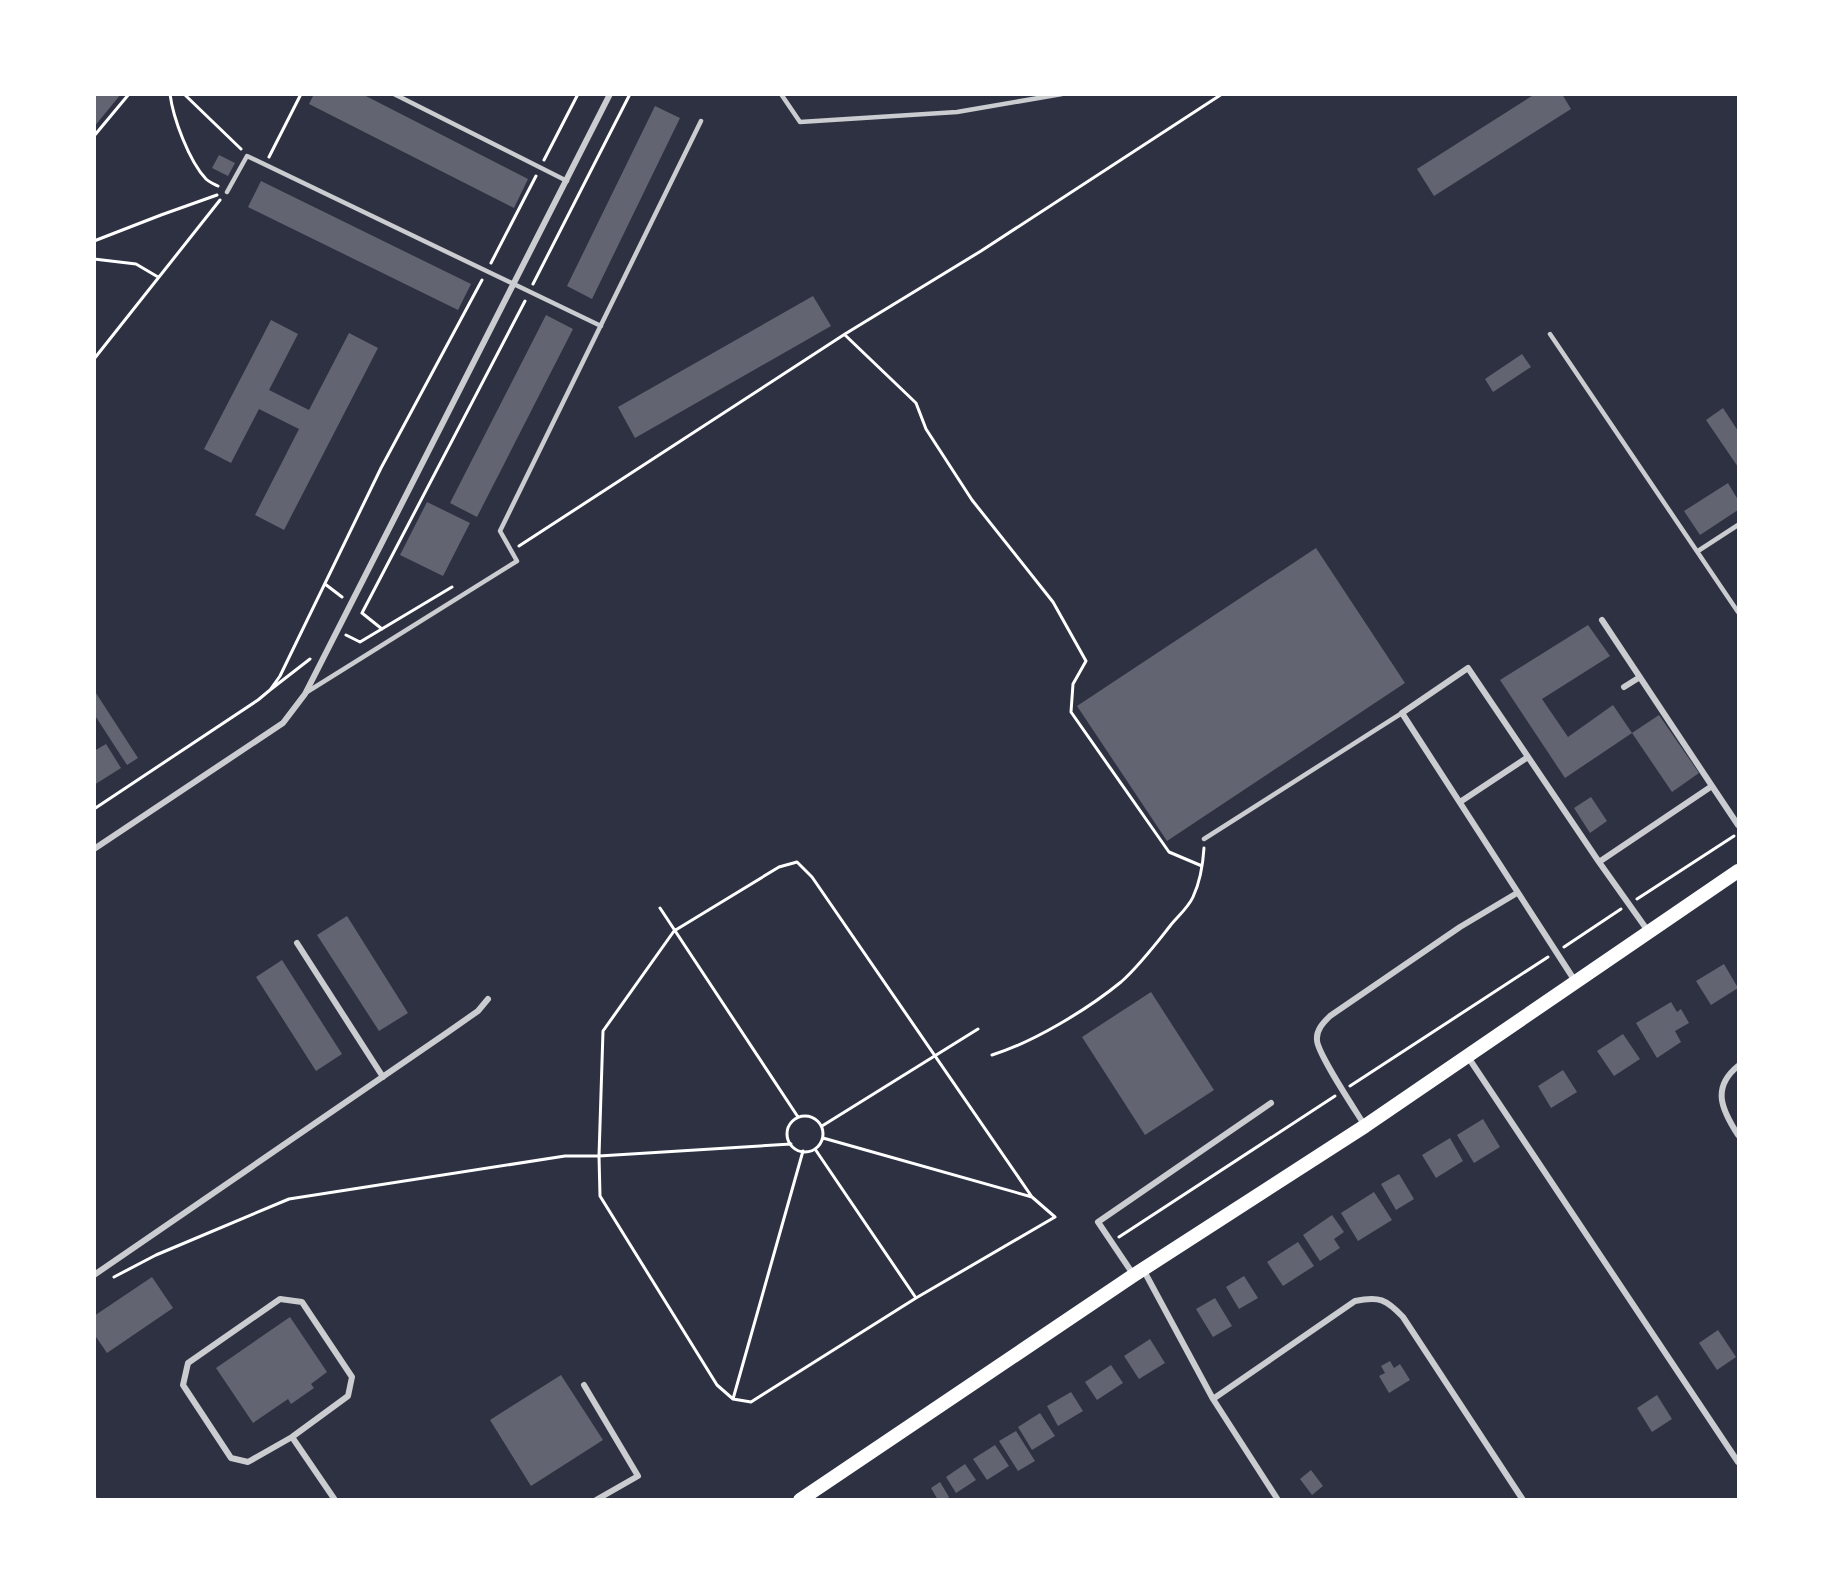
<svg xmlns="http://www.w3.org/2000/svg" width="1833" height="1594" font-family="Mulish,sans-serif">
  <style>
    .building { fill: #626471 }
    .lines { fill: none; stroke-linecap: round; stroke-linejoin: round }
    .path { stroke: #fff; stroke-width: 3 }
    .service { stroke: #caccd0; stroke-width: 4.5 }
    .minor { stroke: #caccd0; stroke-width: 6 }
    .primary { stroke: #fff; stroke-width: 14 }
  </style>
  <rect width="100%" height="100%" fill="#2d3142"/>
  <path class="building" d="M94,94h27l-27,33z
    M314,94h48l166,85 -14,29 -205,-104z
    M1535,94h27l9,15 -137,87 -17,-27z
    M655,106l25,12 -88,181 -25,-13z
    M219,155l16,8 -7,13 -16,-8z
    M261,181l210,103 -13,26 -210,-103z
    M813,296l18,30 -196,112 -17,-31z
    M546,315l27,14 -96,188 -27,-14z
    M271,320l27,14 -29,56 40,20 40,-77 29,15 -94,182 -29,-15 44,-86 -40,-20 -28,54 -27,-14z
    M1522,354l9,13 -38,25 -8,-13z
    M1723,408l15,23v36l-32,-47z
    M1728,483l10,17v10l-38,25 -16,-24z
    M427,502l43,21 -27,53 -43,-21z
    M1316,548l89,135 -238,158 -90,-135z
    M1588,625l22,31 -68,43 26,38 45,-32 19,28 -67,45 -65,-98z
    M94,690l44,68 -11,7 -33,-51z
    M1659,715l40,58 -27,19 -40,-59z
    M106,744l15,24 -27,17v-34z
    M1591,797l16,24 -17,12 -16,-25z
    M347,916l61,97 -29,18 -62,-96z
    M282,960l60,94 -26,17 -60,-94z
    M1724,964l14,24 -27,17 -15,-24z
    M1151,992l63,98 -69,45 -63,-98z
    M1671,1002l6,10 4,-3 8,14 -14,8 6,11 -24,16 -21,-35z
    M1623,1034l17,25 -26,17 -17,-25z
    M1563,1070l14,22 -26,16 -13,-22z
    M1483,1119l17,28 -26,16 -17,-28z
    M1450,1138l13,23 -27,17 -14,-23z
    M1399,1174l15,25 -18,11 -15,-26z
    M1374,1192l18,28 -34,21 -17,-28z
    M1332,1215l12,17 -10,7 6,9 -20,13 -17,-26z
    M1298,1242l16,24 -31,20 -16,-24z
    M1244,1276l14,22 -19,11 -13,-22z
    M152,1277l21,31 -66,45 -13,-19v-18z
    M1215,1298l17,28 -19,11 -17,-28z
    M290,1317l37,55 -16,12 3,4 -23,16 -3,-5 -35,24 -37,-55z
    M1718,1330l18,27 -19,13 -18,-27z
    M1150,1339l15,24 -26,16 -15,-23z
    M1390,1361l4,7 6,-4 10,16 -21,13 -10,-17 6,-3 -4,-7z
    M1111,1365l12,18 -26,17 -12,-18z
    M561,1375l42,65 -72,46 -41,-66z
    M1071,1392l12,19 -25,15 -11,-20z
    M1657,1395l15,24 -20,13 -15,-24z
    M1040,1413l15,23 -23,14 -14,-23z
    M1016,1431l19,30 -17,10 -19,-30z
    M995,1445l14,21 -22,14 -14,-21z
    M965,1464l11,16 -20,13 -10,-16z
    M1311,1470l12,16 -11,9 -12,-16z
    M940,1482l9,15 -3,3h-8l-7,-12z"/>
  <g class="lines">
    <path class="path" d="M170,94c3,24 19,67 36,85 3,3 8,5 12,7
      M184,94l57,55
      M94,136l35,-42
      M269,157l32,-63
      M544,160l34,-66
      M94,241l67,-26 56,-20
      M94,259l42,5 22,13
      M491,263l45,-87
      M533,284l97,-190
      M845,335l71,68 10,26 46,71 81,102 33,59 -13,23 -2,28 98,140 33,14
      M94,359l126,-159
      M519,546l326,-212 136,-83 241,-157
      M325,584l17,13
      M362,613l163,-312
      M362,613l20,16
      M346,635l14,7 92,-55
      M270,690l40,-31
      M94,809l164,-109 12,-10 10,-14 101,-208 101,-188
      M1637,899l97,-63
      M660,908l138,209
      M1564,947l57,-38
      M992,1055c42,-13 96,-46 129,-73 18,-16 34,-37 49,-56 7,-9 18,-18 23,-29 7,-15 10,-33 11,-49
      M1350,1086l198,-129
      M787 1134a18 18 0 1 1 36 0a18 18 0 1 1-36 0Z
      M822,1126l156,-97
      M815,1149l101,149 139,-81 -23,-20 -209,-59
      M1119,1237l216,-141
      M114,1277l42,-22 133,-56 276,-43h34l192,-12
      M916,1298l-165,104 -18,-3 -16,-14 -117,-189 -1,-40 4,-125 71,-100 105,-64 18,-5 15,15 220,320
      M733,1399l70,-248"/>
    <path class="service" d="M394,94l173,87
      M781,94l19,28 157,-10 105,-18
      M227,192l20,-36 354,170
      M1550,334l188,278
      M1698,551l40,-26
      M307,692l210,-131 -17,-30 201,-410
      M1204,839l198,-126
      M94,1498l1,2"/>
    <path class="minor" d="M1602,620l110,166
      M1624,687l16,-10
      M1460,802l68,-45
      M94,849l189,-126 22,-29 305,-600
      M1599,862l113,-76 26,39
      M297,943l86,134
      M1575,981l-173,-268 66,-45 131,194 49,69
      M1468,1057l270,405
      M1738,1066c-27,22 -16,44 0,69
      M1365,1126c-9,-15 -48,-73 -48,-86 -1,-10 6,-17 13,-24l130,-89 57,-34
      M1143,1269l70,130 65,101
      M1133,1274l-35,-52 173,-119
      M94,1275l354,-243 30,-21 10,-12
      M280,1299l22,3 50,75 -4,19 -56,41 -44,25 -17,-4 -48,-73 5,-22z
      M584,1385l54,91 -42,24
      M1213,1399l142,-98c24,-5 31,-2 48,16l120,183
      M292,1437l43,63"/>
    <path class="primary" d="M800,1500l334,-225 231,-149 373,-255"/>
  </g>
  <rect width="1833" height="1594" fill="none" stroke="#ffffff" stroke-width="192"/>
</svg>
